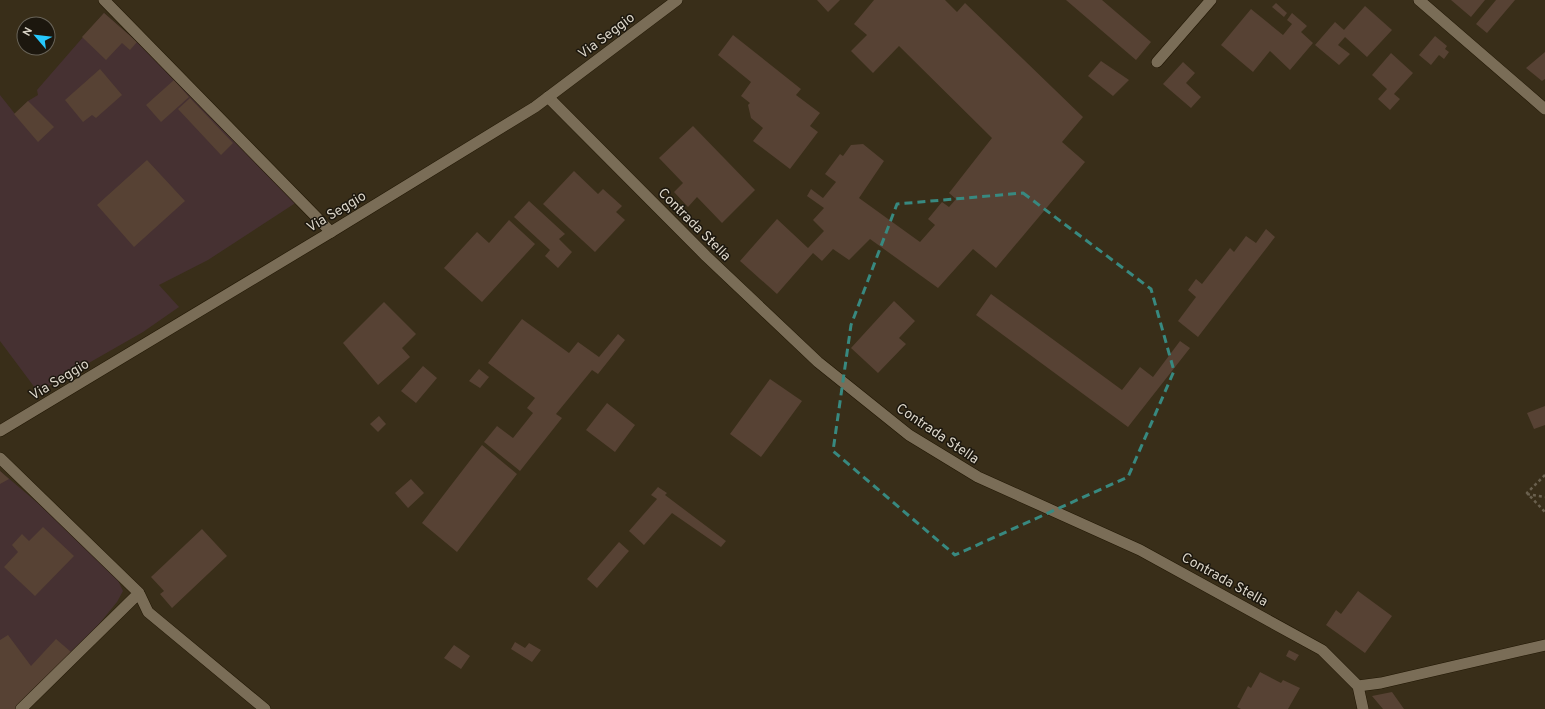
<svg xmlns="http://www.w3.org/2000/svg" width="1545" height="709" font-family="Overpass,sans-serif">
  <style>
    .commercial { fill: #463132 }
    .building { fill: #574234 }
    .lines { fill: none; stroke-linecap: round; stroke-linejoin: round }
    .service-casing { stroke: #201603; stroke-width: 12 }
    .minor-casing { stroke: #201603; stroke-width: 12 }
    .tertiary-casing { stroke: #201603; stroke-width: 12 }
    .path { stroke: #6a604e; stroke-width: 2.5; stroke-dasharray: 3 3; stroke-linecap: butt }
    .service { stroke: #7a6d57; stroke-width: 11 }
    .minor { stroke: #7a6d57; stroke-width: 11 }
    .tertiary { stroke: #7a6d57; stroke-width: 11 }
    .marked { fill: none; stroke: #388980; stroke-width: 3; stroke-dasharray: 8 5; stroke-linejoin: round }
    .labels { text-anchor: middle; stroke-width: 3; stroke-linejoin: round; paint-order: stroke }
    .street-label { font-size: 14px; fill: #dbd5c8; stroke: #1c170e }
  </style>
  <rect width="100%" height="100%" fill="#392e19"/>
  <path class="commercial" d="M104,13l32,28 95,93 66,68 -89,58 -49,25 20,22 -36,25 -105,60 -38,-51v-246l15,19 13,-13 10,-6 -1,-5z
    M0,471l66,56 51,51 6,13 -6,11 -27,33 -19,17 -71,57z"/>
  <path class="building" d="M817,0h23l-12,12z
    M874,0h71l12,12 8,-9 118,114 -21,25 23,20 -89,106 -23,-19 -35,39 -68,-49 -21,21 -16,-11 -11,12 -9,-8 -36,41 -37,-33 37,-42 31,29 16,-17 -11,-11 11,-12 -17,-12 4,-7 12,9 13,-16 -11,-8 15,-20 3,2 8,-11 12,-1 21,17 -25,37 61,44 15,-17 -7,-6 14,-17 7,5 7,-8 -7,-6 43,-55 -93,-92 -26,27 -22,-22 16,-16 -13,-11z
    M1066,0h36l49,42 -15,18z
    M1451,0h34l-14,17z
    M1496,0h19l-28,33 -11,-9z
    M1276,3l11,10 -3,4 -12,-10z
    M1365,6l27,24 -25,27 -22,-20 -7,8 12,9 -11,11 -24,-20 20,-23 9,8z
    M1251,9l32,26 9,-11 -5,-4 5,-7 15,13 -6,6 12,11 -23,27 -20,-19 -17,21 -32,-27z
    M104,13l33,29 -7,8 -8,-7 -16,17 -24,-23z
    M733,35l68,54 -5,6 24,18 -10,13 8,6 -28,37 -37,-28 10,-13 -12,-10 -3,-13 2,-2 -9,-7 10,-14 -33,-27z
    M1435,36l12,10 -2,3 4,3 -5,7 -5,-4 -8,10 -12,-10z
    M1545,52v27l-3,2 -16,-13z
    M1391,53l22,20 -19,21 6,5 -10,11 -12,-11 9,-10 -15,-14z
    M1101,61l28,19 -16,16 -25,-20z
    M1183,62l12,11 -9,10 15,14 -10,11 -28,-24z
    M100,69l22,26 -26,23 -4,-3 -9,7 -18,-22z
    M174,80l15,17 -28,25 -15,-17z
    M190,98l43,45 -12,12 -43,-46z
    M28,101l26,26 -16,15 -24,-28z
    M693,126l62,64 -33,33 -25,-26 -9,10 -14,-15 9,-9 -24,-25z
    M147,160l38,41 -51,46 -37,-42z
    M574,171l24,23 5,-5 19,17 -6,6 9,8 -30,32 -52,-48z
    M529,201l36,33 -6,5 13,13 -14,16 -13,-12 5,-6 -36,-33z
    M509,220l26,24 -53,58 -38,-34 33,-36 12,11z
    M1266,229l9,8 -77,100 -20,-16 18,-24 -8,-7 8,-11 6,5 28,-36 4,4 12,-16 10,7z
    M991,294l131,96 18,-23 13,10 27,-36 10,7 -62,79 -152,-112z
    M894,301l21,20 -16,17 7,6 -28,29 -27,-25z
    M384,302l32,32 -14,14 8,9 -32,28 -35,-42z
    M522,319l47,34 9,-11 21,15 19,-23 7,6 -27,34 -6,-4 -36,44 6,4 -42,53 -36,-29 13,-16 16,12 20,-25 -6,-5 8,-10 -47,-35z
    M423,366l14,12 -21,25 -15,-12z
    M479,369l10,8 -9,11 -11,-7z
    M770,379l32,22 -41,56 -31,-23z
    M607,403l28,22 -20,27 -29,-22z
    M1545,406v19l-11,4 -7,-16z
    M379,416l7,8 -8,8 -8,-8z
    M482,445l35,29 -60,78 -35,-29z
    M0,471l9,8 -9,5z
    M411,479l13,14 -16,15 -13,-15z
    M658,487l9,6 -2,2 61,46 -5,6 -49,-34 -28,32 -15,-14 28,-32 -6,-4z
    M43,527l31,29 -39,40 -31,-29 14,-15 -6,-7 10,-11 7,7z
    M202,529l25,27 -55,52 -12,-14 4,-3 -13,-14z
    M619,542l10,9 -32,37 -10,-9z
    M1358,591l34,25 -27,37 -39,-28 10,-15 5,4z
    M8,635l23,31 25,-27 15,13 -53,57h-18v-69z
    M515,642l10,6 4,-5 12,7 -9,12 -21,-13z
    M454,645l16,11 -9,13 -17,-11z
    M1289,650l10,5 -4,6 -9,-5z
    M1260,672l21,11 2,-3 17,8 -12,21h-47l-4,-2 11,-21 3,2z
    M1392,692l12,17h-21l-11,-13z"/>
  <g class="lines">
    <defs>
      <path id="service" d="M104,0l227,232
        M0,458l139,135 9,19 117,97
        M21,709l118,-116"/>
      <path id="minor" d="M1419,0l126,109
        M1157,62l54,-62
        M548,97l158,159 112,106 91,73 69,42 162,73 182,100 36,36 5,23
        M1358,686l23,-3 164,-38"/>
      <path id="tertiary" d="M0,431l331,-199 204,-125 142,-107"/>
    </defs>
    <use href="#service" class="service-casing"/>
    <use href="#minor" class="minor-casing"/>
    <use href="#tertiary" class="tertiary-casing"/>
    <path class="path" d="M1545,475l-18,18 18,19
      M1527,494l18,3"/>
    <use href="#service" class="service"/>
    <use href="#minor" class="minor"/>
    <use href="#tertiary" class="tertiary"/>
  </g>
  <path class="marked" d="M1023,193l128,96 23,82 -46,106 -173,78 -122,-104 18,-126 46,-121z"/>
  <g class="labels">
    <g class="street-label">
      <text transform="translate(606 35) rotate(-37)" y="5">Via Seggio</text>
      <text transform="translate(336 211) rotate(-31)" y="5">Via Seggio</text>
      <text transform="translate(695 224) rotate(45)" y="5">Contrada Stella</text>
      <text transform="translate(59 379) rotate(-31)" y="5">Via Seggio</text>
      <text transform="translate(938 433) rotate(34)" y="5">Contrada Stella</text>
      <text transform="translate(1225 579) rotate(29)" y="5">Contrada Stella</text>
    </g>
  </g>
  <g transform="translate(36 36) rotate(298)"><circle r="19" fill="#1c170e" stroke="#686358"/>
  <path d="M0-3L7 15L0 10L-7 15Z" fill="#26c9fe"/>
  <text y="-6" font-size="11" font-weight="bold" text-anchor="middle" fill="#dbd5c8">N</text>
  </g>
</svg>
